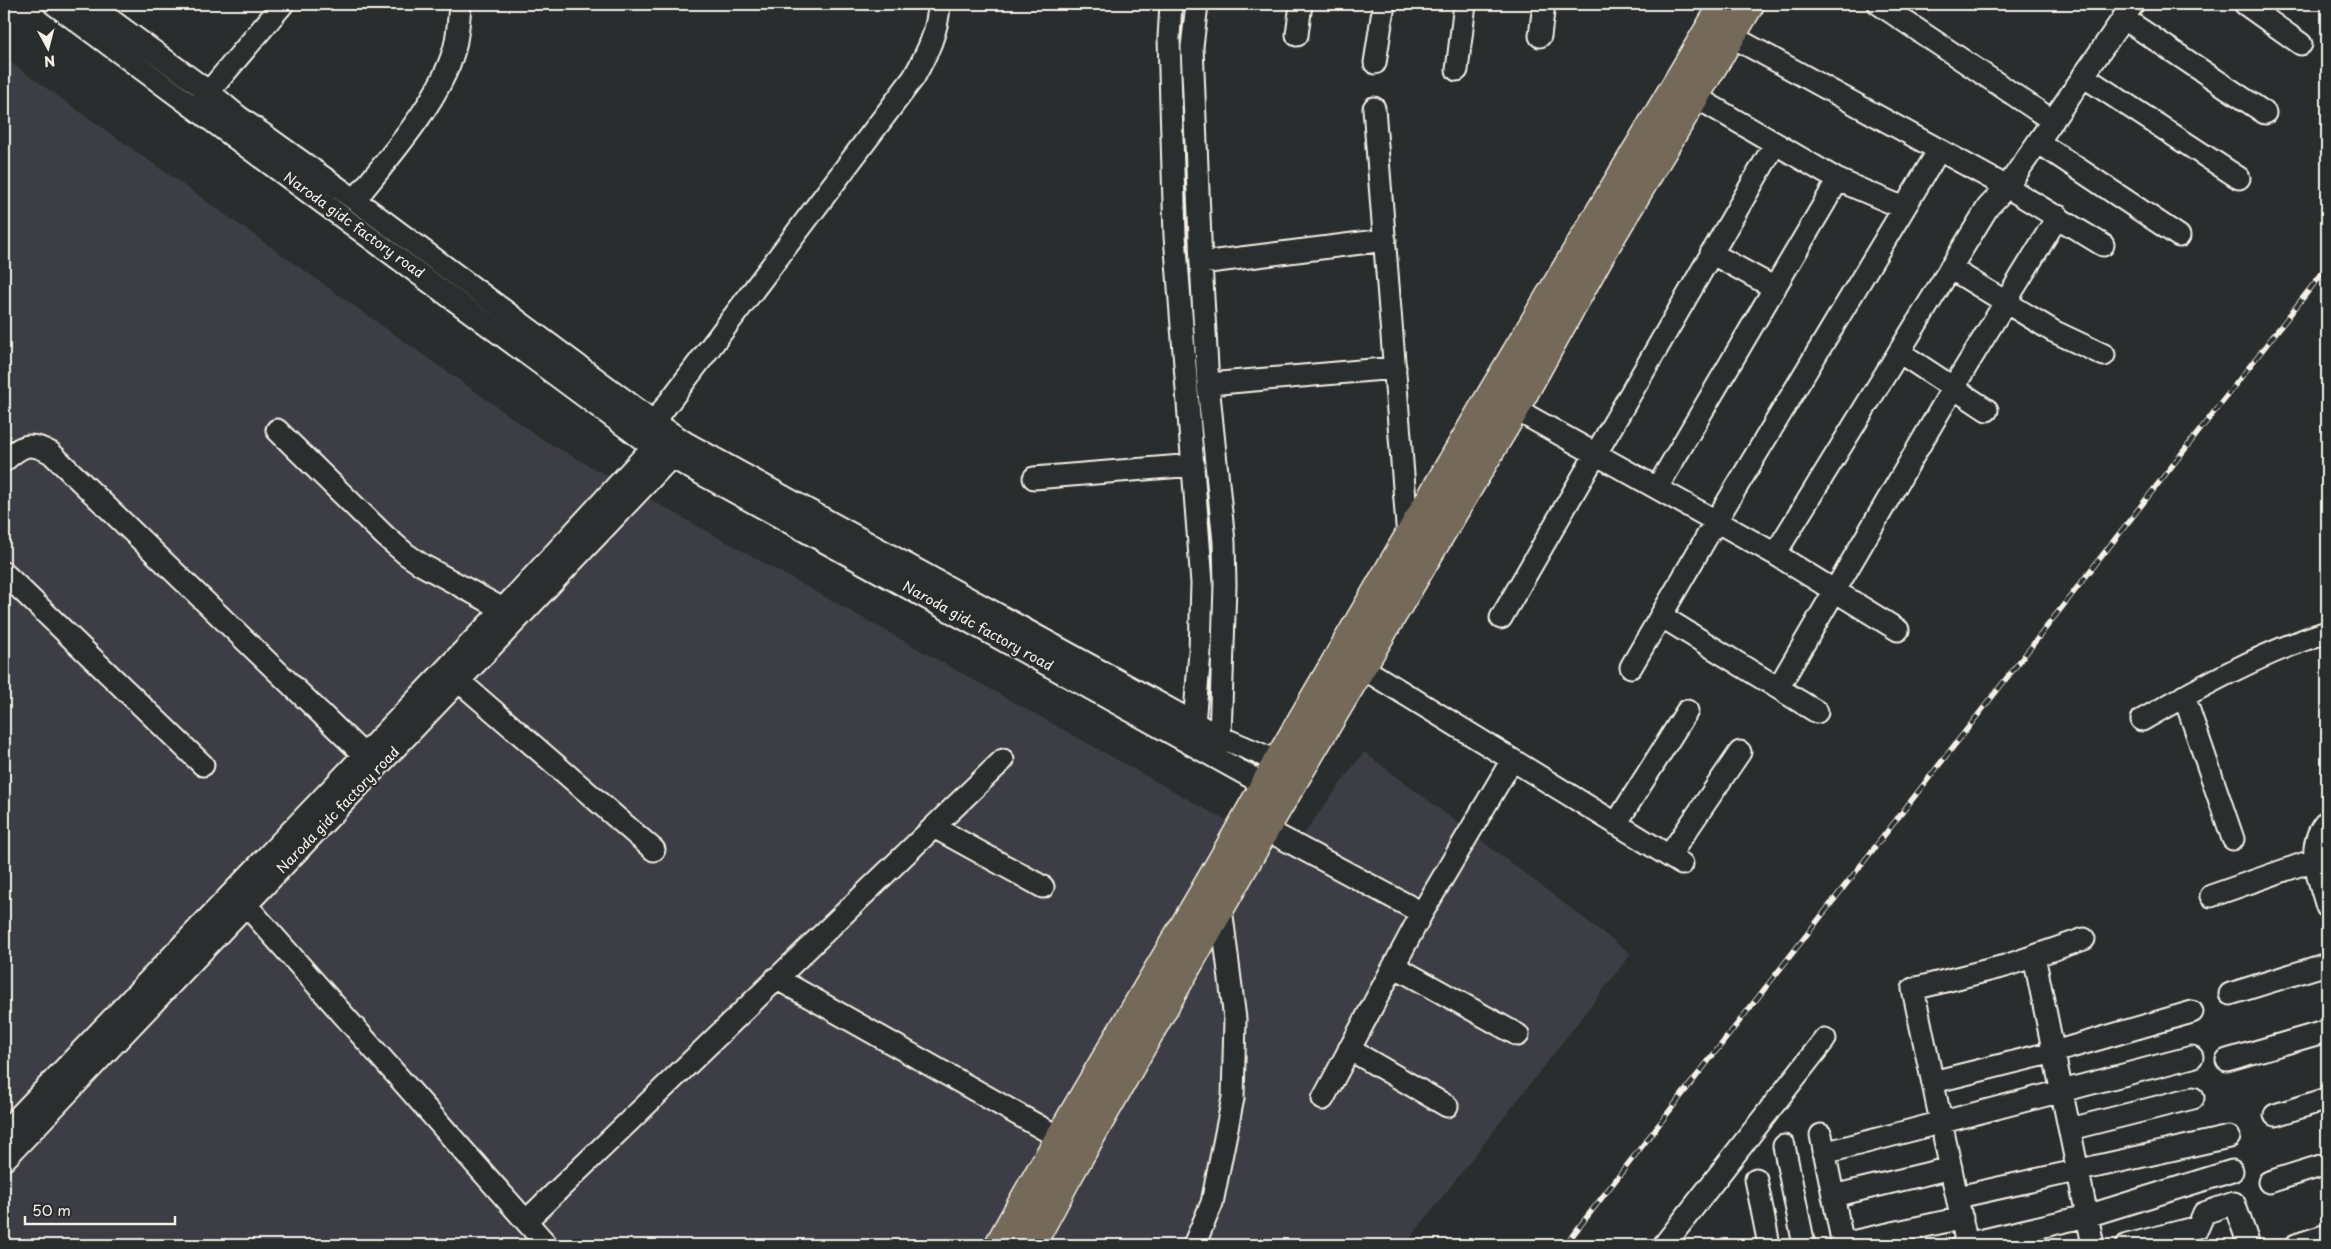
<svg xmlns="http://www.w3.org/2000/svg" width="2331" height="1249" font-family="'Playpen Sans',sans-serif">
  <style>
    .built { fill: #3d3e44 }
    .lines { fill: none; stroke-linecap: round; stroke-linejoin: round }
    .minor-casing { stroke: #f4f1e8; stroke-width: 25 }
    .major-casing { stroke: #f4f1e8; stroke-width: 31 }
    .minor { stroke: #2a2d2e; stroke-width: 21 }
    .major { stroke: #746a5a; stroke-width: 28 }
    .rail-casing { stroke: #f4f1e8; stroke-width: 5.5 }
    .rail { stroke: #2a2d2e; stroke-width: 4; stroke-dasharray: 11; stroke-linecap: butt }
    .labels { text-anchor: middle; stroke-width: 4.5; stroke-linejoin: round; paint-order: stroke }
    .street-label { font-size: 14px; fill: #f4f1e8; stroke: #2a2d2e }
  </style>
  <rect width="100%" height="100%" fill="#2a2d2e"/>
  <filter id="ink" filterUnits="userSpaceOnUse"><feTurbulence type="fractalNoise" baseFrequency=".02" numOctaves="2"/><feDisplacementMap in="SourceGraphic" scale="10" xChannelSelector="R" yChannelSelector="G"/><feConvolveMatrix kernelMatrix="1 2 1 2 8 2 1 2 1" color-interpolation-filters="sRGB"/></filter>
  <g filter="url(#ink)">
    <path class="built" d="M4,58l541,383 743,414 76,-103 267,202 -226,291h-1401z"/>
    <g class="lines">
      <defs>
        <path id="minor" d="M54,4l599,443 625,345
          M89,4l120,88 30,25 116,83 299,222 32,21 534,294 71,30
          M1171,4l-2,34 6,198 27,347 -2,69 -7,84
          M1197,4l-5,43 9,216 7,121 16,158 1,43 -5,152 -3,12
          M1879,4l174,117
          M2245,4l56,40
          M2123,18l142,95
          M1297,35l4,-31
          M1540,36l4,-32
          M1731,36l276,151 126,-183
          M1375,63l9,-59
          M1457,70l8,-66
          M2083,76l156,102
          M1694,96l144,84 66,28
          M201,101l82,-97
          M1374,108l34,430
          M2038,142l141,94
          M355,200c34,-43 84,-98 99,-150 4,-15 5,-31 6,-46
          M1711,253l64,35
          M1201,263l184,-23
          M1950,268l103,63 51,24
          M1899,352l88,58
          M1208,384l187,-16
          M1515,409l260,145 213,-347 19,-20 96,58
          M654,422l260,-345c13,-24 24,-45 25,-73
          M277,430l108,106 21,18 16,11 81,44
          M4,461c18,-16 25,-20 47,-8l313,302
          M1034,478l160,-13
          M1657,488l181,-308
          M1775,554l123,76
          M4,573l199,192
          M1661,616l156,96
          M1501,618l274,-474
          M1361,667l321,197
          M1631,667l85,-146 223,-371
          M460,682l194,168
          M1778,688l175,-300 105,-172
          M2184,696l49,143
          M2142,720c60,-34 119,-67 185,-88
          M2327,821c-23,25 -8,57 0,86
          M1252,822l170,91
          M1616,824l71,-113
          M934,827l109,60
          M1669,856l71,-104
          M2211,896l103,-36
          M247,906l300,339
          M2034,956l59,289
          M1394,966l124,69
          M776,978l282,159
          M2230,994l97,-30
          M1349,1049l98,57
          M2227,1060l100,-29
          M1933,1082l121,-30 138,-40
          M1323,1099l99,-186 90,-153
          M2275,1115l52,-16
          M2070,1129l123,-31
          M4,1132l499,-523 159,-172
          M1821,1135l22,110
          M1784,1146l20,99
          M1824,1153l368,-96
          M4,1160l676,-712
          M1756,1179l13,66
          M2269,1182l58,-18
          M1833,1196l118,-28
          M1958,1197l271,-60
          M526,1221l477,-461
          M1842,1244l120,-26
          M1194,1245l18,-42 21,-105 2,-79 -14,-111
          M1664,1245l161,-206
          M1962,1245l125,-29 145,-45
          M1967,1245l-54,-256 92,-23 79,-27
          M2127,1245l71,-18 6,-14 30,-10 15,42
          M2296,1245l31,-10"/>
        <path id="major" d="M999,1245c89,-163 190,-320 279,-484l213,-366 233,-391
          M1031,1245l36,-67 198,-349 250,-420 85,-154 150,-251"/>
      </defs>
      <use href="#minor" class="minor-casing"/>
      <use href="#major" class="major-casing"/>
      <use href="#minor" class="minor"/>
      <use href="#major" class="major"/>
      <defs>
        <path id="rail" d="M1565,1245l762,-978"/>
      </defs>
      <use href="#rail" class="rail-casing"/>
      <use href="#rail" class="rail"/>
    </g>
  </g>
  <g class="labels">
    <g class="street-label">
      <text transform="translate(354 225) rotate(36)" y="5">Naroda gidc factory road</text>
      <text transform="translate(978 626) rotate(29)" y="5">Naroda gidc factory road</text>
      <text transform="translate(338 810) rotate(-46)" y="5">Naroda gidc factory road</text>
    </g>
  </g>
  <rect width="2331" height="1249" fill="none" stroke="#2a2d2e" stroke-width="20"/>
  <rect x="10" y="10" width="2311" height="1229" fill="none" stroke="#f4f1e8" stroke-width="2" filter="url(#ink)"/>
  <g transform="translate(48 48) rotate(173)" stroke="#2a2d2e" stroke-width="4" paint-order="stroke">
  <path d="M0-4L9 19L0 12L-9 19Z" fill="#f4f1e8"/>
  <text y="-8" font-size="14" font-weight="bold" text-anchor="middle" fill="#f4f1e8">N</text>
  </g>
  <path d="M25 1216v8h150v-8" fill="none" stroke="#f4f1e8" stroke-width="2.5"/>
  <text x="32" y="1216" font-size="15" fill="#f4f1e8" stroke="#2a2d2e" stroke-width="4" paint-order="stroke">50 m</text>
</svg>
